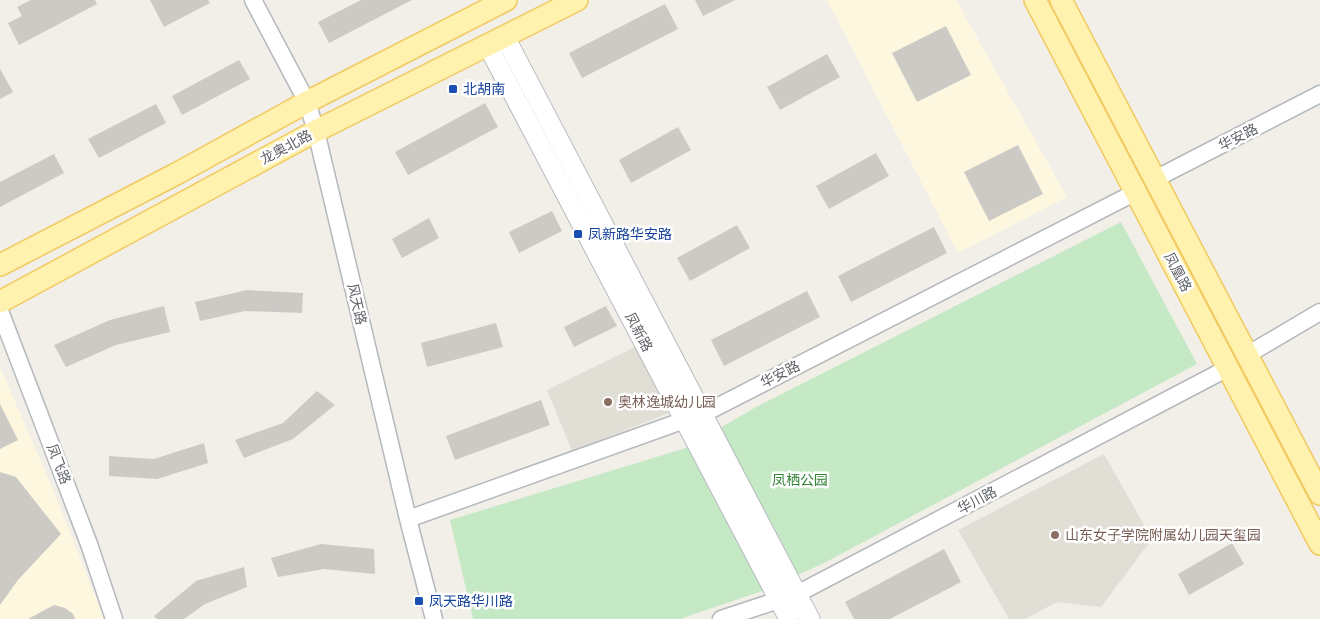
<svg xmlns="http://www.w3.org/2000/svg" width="1320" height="619" font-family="Quicksand,'Noto Sans SC',sans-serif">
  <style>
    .commercial { fill: #fef7e0 }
    .education { fill: #e1ded6 }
    .green { fill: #c5e8c5 }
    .building { fill: #cccac5 }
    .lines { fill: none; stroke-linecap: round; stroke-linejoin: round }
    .tertiary-casing { stroke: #b5b8bc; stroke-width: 19 }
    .secondary-casing { stroke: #b6babf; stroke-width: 21 }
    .primary-casing { stroke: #f2c960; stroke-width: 24 }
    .tertiary { stroke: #fff; stroke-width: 16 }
    .secondary { stroke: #fff; stroke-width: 19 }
    .primary { stroke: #fff2af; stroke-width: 21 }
    .transit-dot { fill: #1a4fb4; stroke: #fff; stroke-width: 2 }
    .education-dot { fill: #8d6e63; stroke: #fff; stroke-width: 2 }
    .labels { text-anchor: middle; stroke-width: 5; stroke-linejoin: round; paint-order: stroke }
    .transit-label { font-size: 14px; fill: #164399; stroke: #fff; text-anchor: start }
    .street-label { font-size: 14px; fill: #5f6368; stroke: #fff }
    .education-label { font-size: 14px; fill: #785e54; stroke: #fff; text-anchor: start }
    .park-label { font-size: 14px; fill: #348238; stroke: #fff }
  </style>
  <rect width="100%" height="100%" fill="#f1efe8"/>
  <path class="commercial" d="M827,0h129l111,197 -109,56z
    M0,367l54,125 50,127h-104z"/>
  <path class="education" d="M637,346l32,67 -97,38 -25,-61z
    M1104,454l48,85 -51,68 -44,-5 -32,17h-16l-51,-89z"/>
  <path class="green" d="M1121,222l76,142 -371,198 -61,28 -85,29h-207l-23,-99 236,-72 70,-41z"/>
  <path class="building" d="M31,0h64l2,4 -78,41 -11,-22 14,-7 -5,-9z
    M150,0h58l2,3 -46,24z
    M361,0h51l-83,43 -11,-21z
    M695,0h40l-32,16z
    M665,4l13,25 -96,49 -13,-25z
    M946,26l25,49 -54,27 -25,-49z
    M827,54l13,23 -60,33 -13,-23z
    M239,60l11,19 -68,36 -10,-19z
    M0,69l13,23 -13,7z
    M485,103l13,24 -90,48 -13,-23z
    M156,104l10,19 -67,35 -11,-19z
    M678,127l13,23 -60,33 -12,-23z
    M1018,145l25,49 -54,27 -25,-49z
    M876,153l13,23 -60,33 -13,-23z
    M54,154l10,19 -64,34v-25z
    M552,211l10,20 -43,22 -10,-21z
    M429,218l10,20 -37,20 -10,-19z
    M737,225l13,23 -60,33 -13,-23z
    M934,227l13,26 -96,49 -13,-26z
    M247,290l56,3 -1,20 -57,-2 -45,10 -5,-19z
    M807,291l13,26 -96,49 -13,-26z
    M164,306l6,26 -54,13 -50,22 -12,-22 56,-25z
    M606,306l11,20 -43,21 -10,-20z
    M496,323l7,24 -76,20 -6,-24z
    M317,391l18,14 -42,34 -49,19 -9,-18 48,-17z
    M541,400l9,25 -95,35 -9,-24z
    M0,404l18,36 -18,9z
    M204,443l4,20 -51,16 -48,-3v-20l45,3z
    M0,472l16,5 45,57 -43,46 -18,25z
    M1232,543l12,21 -55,31 -11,-21z
    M321,544l53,5 1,25 -51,-5 -46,8 -7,-19z
    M944,549l17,33 -71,37h-36l-9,-17z
    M244,567l3,20 -42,17 -21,15h-27l-3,-3 42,-35z
    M54,605l11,3 8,6 2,5h-47z"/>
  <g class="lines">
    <defs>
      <path id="tertiary" d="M253,0l54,102 9,29 92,388 26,100
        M1155,179l165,-85
        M0,311l89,233 25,75
        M1247,355l73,-43
        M408,519l299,-107 429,-220
        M721,619l76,-25 431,-226"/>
      <path id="secondary" d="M505,37l305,582
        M488,46l301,573"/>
      <path id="primary" d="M1035,0l285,544
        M1061,0l259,494
        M0,265l176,-91 131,-72 199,-102
        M0,302l316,-171 261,-131"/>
    </defs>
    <use href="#tertiary" class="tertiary-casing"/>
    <use href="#secondary" class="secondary-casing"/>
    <use href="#primary" class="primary-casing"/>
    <use href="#tertiary" class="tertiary"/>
    <use href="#secondary" class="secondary"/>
    <use href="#primary" class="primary"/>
  </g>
  <g class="transit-dot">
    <rect x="448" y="84" width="10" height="10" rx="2.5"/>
    <rect x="573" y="229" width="10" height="10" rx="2.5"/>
    <rect x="414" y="596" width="10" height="10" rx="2.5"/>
  </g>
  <g class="education-dot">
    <circle cx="608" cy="402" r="5"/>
    <circle cx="1055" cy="535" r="5"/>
  </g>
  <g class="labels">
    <g class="transit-label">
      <text x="463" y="94">北胡南</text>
      <text x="588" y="239">凤新路华安路</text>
      <text x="429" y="606">凤天路华川路</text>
    </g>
    <g class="street-label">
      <text transform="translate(1238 137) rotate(-27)" y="5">华安路</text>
      <text transform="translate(286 147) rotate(-28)" y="5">龙奥北路</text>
      <text transform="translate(1178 272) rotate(62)" y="5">凤凰路</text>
      <text transform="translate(357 304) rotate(77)" y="5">风天路</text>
      <text transform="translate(639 332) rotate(62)" y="5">凤新路</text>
      <text transform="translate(780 374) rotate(-27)" y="5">华安路</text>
      <text transform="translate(59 464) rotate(69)" y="5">凤飞路</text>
      <text transform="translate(977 500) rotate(-28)" y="5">华川路</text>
    </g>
    <g class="education-label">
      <text x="618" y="407">奥林逸城幼儿园</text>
      <text x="1065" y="540">山东女子学院附属幼儿园天玺园</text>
    </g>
    <g class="park-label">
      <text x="800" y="485">凤栖公园</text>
    </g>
  </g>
</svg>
